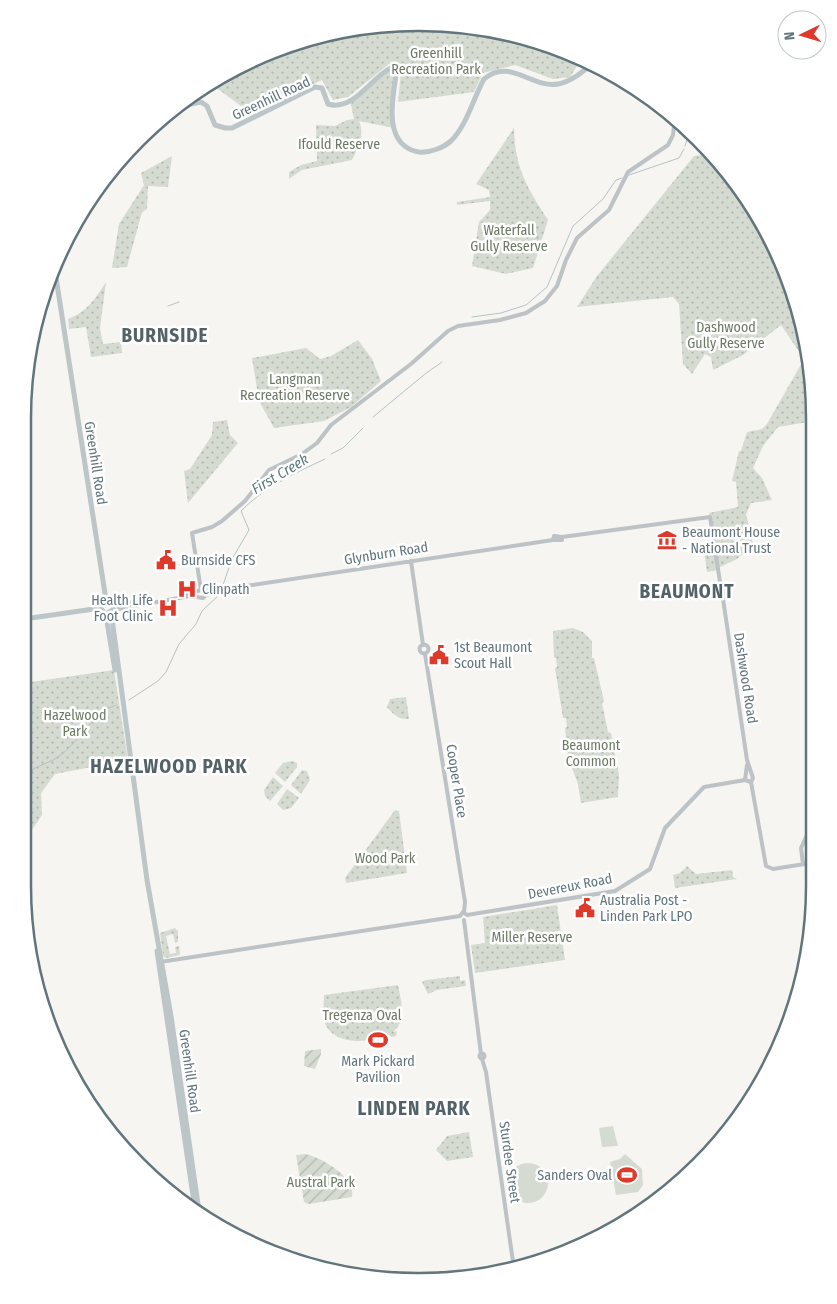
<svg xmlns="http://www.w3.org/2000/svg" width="837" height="1304" font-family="'Fira Sans Condensed',sans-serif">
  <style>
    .grass { fill: #d6dbd2 }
    .park { fill: url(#park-dots) }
    .garden { fill: url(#garden-furrows) }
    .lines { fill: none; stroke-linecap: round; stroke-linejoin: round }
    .stream { stroke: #b4c3c5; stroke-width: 1 }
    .minor { stroke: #bcc2c5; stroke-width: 4 }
    .major { stroke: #bcc5c8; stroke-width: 5 }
    .labels { text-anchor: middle; stroke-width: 5; stroke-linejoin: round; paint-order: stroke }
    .park-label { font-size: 14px; fill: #6c7a64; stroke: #fff }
    .street-label { font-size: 14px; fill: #62757d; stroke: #fff }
    .poi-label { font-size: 14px; fill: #62757d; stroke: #fff; text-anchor: start }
    .water-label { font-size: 15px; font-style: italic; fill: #617b7f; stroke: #fff }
    .district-label { font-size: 19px; font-weight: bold; letter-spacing: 1px; fill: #536268; stroke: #fff }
    .rim { fill: none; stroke: #62757d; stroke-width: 2.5 }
  </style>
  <defs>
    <pattern id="park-dots" width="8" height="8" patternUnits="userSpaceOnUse" patternTransform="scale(1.25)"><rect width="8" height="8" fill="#d6dbd2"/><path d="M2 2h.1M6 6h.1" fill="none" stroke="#b1b6b0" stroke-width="1.8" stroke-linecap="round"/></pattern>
    <pattern id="garden-furrows" width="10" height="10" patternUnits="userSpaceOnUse" patternTransform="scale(1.25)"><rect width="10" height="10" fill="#d6dbd2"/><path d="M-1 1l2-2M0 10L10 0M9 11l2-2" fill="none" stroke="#b1b6b0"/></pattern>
  </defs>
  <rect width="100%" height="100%" fill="#f6f5f2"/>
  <path class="grass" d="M613,1126l5,20 -16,1 -3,-19z
    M625,1154l17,15 1,16 -5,7 -22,3 -6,-33 10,-3z
    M508 1183a20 20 0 1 1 40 0a20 20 0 1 1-40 0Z"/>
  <path class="park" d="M392,23l78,3 76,17 38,18 -5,2 -9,14 -17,2 -38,-14 -32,8 -9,19 -76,10 3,-30 -12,-8 -41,33 -15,3 -11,-20 -70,34 -41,-30 32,-21 73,-27z
    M389,68l6,3 -3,28 2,29 -35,-7c6,13 -1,27 -7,39l-50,10 -13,9v-7l12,-7 16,-4 -1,-36 19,1 12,-6 7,-1 -4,-19z
    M514,128c1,41 13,59 34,92l-15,48 -27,6 -34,-8 7,-44 11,-12v-9l-33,4v-3l33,-5 -1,-7 -13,-6z
    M711,154c66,71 103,170 103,267l-36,6 -15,19 -10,22 9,10 10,22 -21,3 -5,11 7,30 -16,15 -19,9v2l-11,2 -3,-21 11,-2 -6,-36 29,-6 -2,-25 -4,-1 7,-30h2l6,-19 15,-3 5,-5 37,-65 -23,-34 -38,30 -30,15 -2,-13 -6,-3 -13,20 -9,-10 -4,-60 -6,-7 -96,10 20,-31 97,-120z
    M172,156l-4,31 -20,-1 -1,23 -5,3 -15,55 -15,1 7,-44 25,-39 -3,-12z
    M106,282l-6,46 3,16 18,-2 1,11 -31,4 -5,-30 -17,2 -1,-10c19,-7 27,-20 38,-37z
    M358,340l14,19 9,22 -30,26 -27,14 -50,7 -15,-27 -7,-43 54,-10 14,11 11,-3z
    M227,420l3,15 8,8 -50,60 -4,-32 6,-2 22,-34 1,-13z
    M573,628l10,4 9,9v17h2l10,43 -2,2 6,29 3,1 8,41 -1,23 -37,6 -3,-19 -10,-27 -3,-29 2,-1 -1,-9h-3l-8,-50 2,-1 -1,-9h-2l-1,-27z
    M114,670l14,90 -73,14 -14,19 1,22 -14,21 2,23 -7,1 1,-177z
    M406,697l3,22c-10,1 -16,-5 -22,-12l3,-8z
    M292,761l5,2v4l-12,15 -10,-9 8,-10z
    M302,770l5,1 3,9 -9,14 -10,-9z
    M273,777l10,9 -13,15 -5,-5 -1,-6z
    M287,789l12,9 -8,10 -8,2 -6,-6z
    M395,810l4,1 8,62 -61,10 -1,-5z
    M687,866l9,8 36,-4 1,7 4,2 -62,9 -2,-13 7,-2z
    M557,905l8,55 -90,13 -4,-28 14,-2 -2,-26z
    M175,928l3,3v11l-3,1 -2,-9 -7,2 4,18 6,-1 -1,-6 4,-1 1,9 -14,3 -3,-2 -3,-23z
    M460,976v5l5,-1 1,6 -29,4 -9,4 -6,-12 4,-2z
    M398,985c3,15 9,36 -5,47l4,-1 -1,5 -5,1 -1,-2c-20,8 -59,12 -66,-15 -2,-7 0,-17 0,-25z
    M469,1132l4,25 -26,4 -11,-11 11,-14z"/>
  <path class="garden" d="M321,1049v5l-6,15 -11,-3 1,-15z
    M305,1154c16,3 52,24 47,43l-43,7 -5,-2 -8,-47z"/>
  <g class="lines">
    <path class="stream" d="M685,146l3,-9 -2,-9
      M629,175l50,-17 5,-9
      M168,306l11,-4
      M472,317l29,-4 25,-8 21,-18 26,-61 30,-27 13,-19 6,-2
      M373,417l52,-43 17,-12
      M331,454l12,-6 20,-20
      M223,585l9,-26 17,-29 -8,-19c22,-23 54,-38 84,-52
      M129,700l29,-19 8,-9 13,-28 17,-20 6,-13 17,-16
      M29,783l4,-14c8,-4 18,-7 25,-12 22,-15 33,-43 58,-52
      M23,838l5,-12v-32"/>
    <path class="minor" d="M554,536l8,1v3h-9z
      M562,537l148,-20 10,65 3,8v9l24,161 6,18 -2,4 -6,-2
      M411,561l12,84
      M720,582l-1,8 3,7
      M201,590l-9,-57 20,-6 10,-6 23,-20 24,-31 33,-16 15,-11 14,-18 80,-61 37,-33 10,-5 42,-6 26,-7 19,-12 12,-15 9,-26 11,-22 32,-28 19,-38 40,-27 5,-10 2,-17
      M201,590l31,-2 321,-48
      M187,594l14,-4
      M206,595l24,-6
      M111,601l12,2 25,-3
      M113,610l77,-14 13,2 3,-3
      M419.5 649a4.5 4.5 0 1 1 9 0a4.5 4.5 0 1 1-9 0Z
      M425,654l40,248 -1,10
      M745,780l2,-15
      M751,782l15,84 7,3 38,-6
      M803,864l-2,-16 11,-24
      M460,916l3,-4 4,3 148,-24 35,-22 15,-41 39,-41 41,-7
      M464,920l17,134
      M160,962l300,-46
      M479.5 1056a2.5 2.5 0 1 1 5 0a2.5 2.5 0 1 1-5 0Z
      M482,1059l4,13 28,197"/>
    <path class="major" d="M163,118l28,-14 10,-2 6,4 8,19 10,3h7l83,-41 7,1 6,16c26,8 43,-27 63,-36l4,3 1,5c-4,24 -13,70 23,76 11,1 24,-4 32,-11 16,-16 22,-42 33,-62 26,-22 48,10 74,5 13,-2 24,-12 34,-20
      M55,271l51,329
      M106,600l7,4v6l-4,2
      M101,608l5,8 9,54
      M111,611l36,269 24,136 28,195
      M24,619l77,-11
      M157,951l38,258"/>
  </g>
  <defs>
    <symbol id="museum-bare" viewBox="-9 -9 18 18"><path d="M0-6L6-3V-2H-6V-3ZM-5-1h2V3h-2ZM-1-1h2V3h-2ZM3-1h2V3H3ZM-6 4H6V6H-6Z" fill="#de392a" stroke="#fff" stroke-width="2.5" paint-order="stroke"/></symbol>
    <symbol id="civic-bare" viewBox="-9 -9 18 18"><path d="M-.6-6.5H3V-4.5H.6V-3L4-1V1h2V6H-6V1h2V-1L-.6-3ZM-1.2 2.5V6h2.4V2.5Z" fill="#de392a" stroke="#fff" stroke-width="2.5" paint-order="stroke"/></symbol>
    <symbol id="hospital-bare" viewBox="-9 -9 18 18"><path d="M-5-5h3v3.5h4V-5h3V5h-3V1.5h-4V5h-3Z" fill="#de392a" stroke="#fff" stroke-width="2.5" paint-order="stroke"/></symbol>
    <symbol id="stadium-bare" viewBox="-9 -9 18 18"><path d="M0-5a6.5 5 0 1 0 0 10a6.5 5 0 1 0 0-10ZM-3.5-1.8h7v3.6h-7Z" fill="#de392a" stroke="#fff" stroke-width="2.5" paint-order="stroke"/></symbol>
  </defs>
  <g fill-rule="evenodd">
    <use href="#museum-bare" x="653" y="526" width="28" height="28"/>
    <use href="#civic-bare" x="152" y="546" width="28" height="28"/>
    <use href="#hospital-bare" x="173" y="575" width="28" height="28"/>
    <use href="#hospital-bare" x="154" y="594" width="28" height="28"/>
    <use href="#civic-bare" x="425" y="641" width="28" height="28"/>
    <use href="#civic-bare" x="571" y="894" width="28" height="28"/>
    <use href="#stadium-bare" x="364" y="1026" width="28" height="28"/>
    <use href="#stadium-bare" x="613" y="1161" width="28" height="28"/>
  </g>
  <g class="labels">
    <g class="park-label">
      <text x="436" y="58">Greenhill<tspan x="436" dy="16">Recreation Park</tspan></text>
      <text x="339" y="149">Ifould Reserve</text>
      <text x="509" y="235">Waterfall<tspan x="509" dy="16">Gully Reserve</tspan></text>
      <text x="726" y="332">Dashwood<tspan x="726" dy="16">Gully Reserve</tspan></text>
      <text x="295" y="384">Langman<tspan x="295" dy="16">Recreation Reserve</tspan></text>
      <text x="75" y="720">Hazelwood<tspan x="75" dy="16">Park</tspan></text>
      <text x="591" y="750">Beaumont<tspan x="591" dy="16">Common</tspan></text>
      <text x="385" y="863">Wood Park</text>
      <text x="532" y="942">Miller Reserve</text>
      <text x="362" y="1020">Tregenza Oval</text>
      <text x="321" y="1187">Austral Park</text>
    </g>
    <g class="street-label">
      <text transform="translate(271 98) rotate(-25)" y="5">Greenhill Road</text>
      <text transform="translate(96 463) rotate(81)" y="5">Greenhill Road</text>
      <text transform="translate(386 553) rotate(-9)" y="5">Glynburn Road</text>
      <text transform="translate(746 678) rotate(81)" y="5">Dashwood Road</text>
      <text transform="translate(457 781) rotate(81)" y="5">Cooper Place</text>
      <text transform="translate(570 886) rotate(-11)" y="5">Devereux Road</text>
      <text transform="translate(190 1071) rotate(82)" y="5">Greenhill Road</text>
      <text transform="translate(510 1162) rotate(82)" y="5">Sturdee Street</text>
    </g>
    <g class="poi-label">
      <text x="682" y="537">Beaumont House<tspan x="682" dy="16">- National Trust</tspan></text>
      <text x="181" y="565">Burnside CFS</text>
      <text x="202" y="594">Clinpath</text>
      <text x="153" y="605" text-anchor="end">Health Life<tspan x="153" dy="16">Foot Clinic</tspan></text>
      <text x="454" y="652">1st Beaumont<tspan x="454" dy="16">Scout Hall</tspan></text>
      <text x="600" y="905">Australia Post -<tspan x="600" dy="16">Linden Park LPO</tspan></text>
      <text x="378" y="1066" text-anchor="middle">Mark Pickard<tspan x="378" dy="16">Pavilion</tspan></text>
      <text x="612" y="1180" text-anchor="end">Sanders Oval</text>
    </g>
    <g class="water-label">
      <text transform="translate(280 474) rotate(-31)" y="5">First Creek</text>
    </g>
    <g class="district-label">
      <text x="165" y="342">BURNSIDE</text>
      <text x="687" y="598">BEAUMONT</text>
      <text x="169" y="773">HAZELWOOD PARK</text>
      <text x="414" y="1115">LINDEN PARK</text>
    </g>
  </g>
  <path d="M0 0H837V1304H0ZM418 31H419A387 387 0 0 1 806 418V886A387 387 0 0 1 419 1273H418A387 387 0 0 1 31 886V418A387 387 0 0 1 418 31Z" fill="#fff" fill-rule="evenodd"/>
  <path class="rim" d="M418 31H419A387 387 0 0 1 806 418V886A387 387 0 0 1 419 1273H418A387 387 0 0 1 31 886V418A387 387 0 0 1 418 31Z"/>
  <g transform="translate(802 35) rotate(265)"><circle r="24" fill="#ffffff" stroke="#c0c8cb"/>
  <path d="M0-4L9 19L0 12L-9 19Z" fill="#de392a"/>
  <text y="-8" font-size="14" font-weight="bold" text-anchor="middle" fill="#62757d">N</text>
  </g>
</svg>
